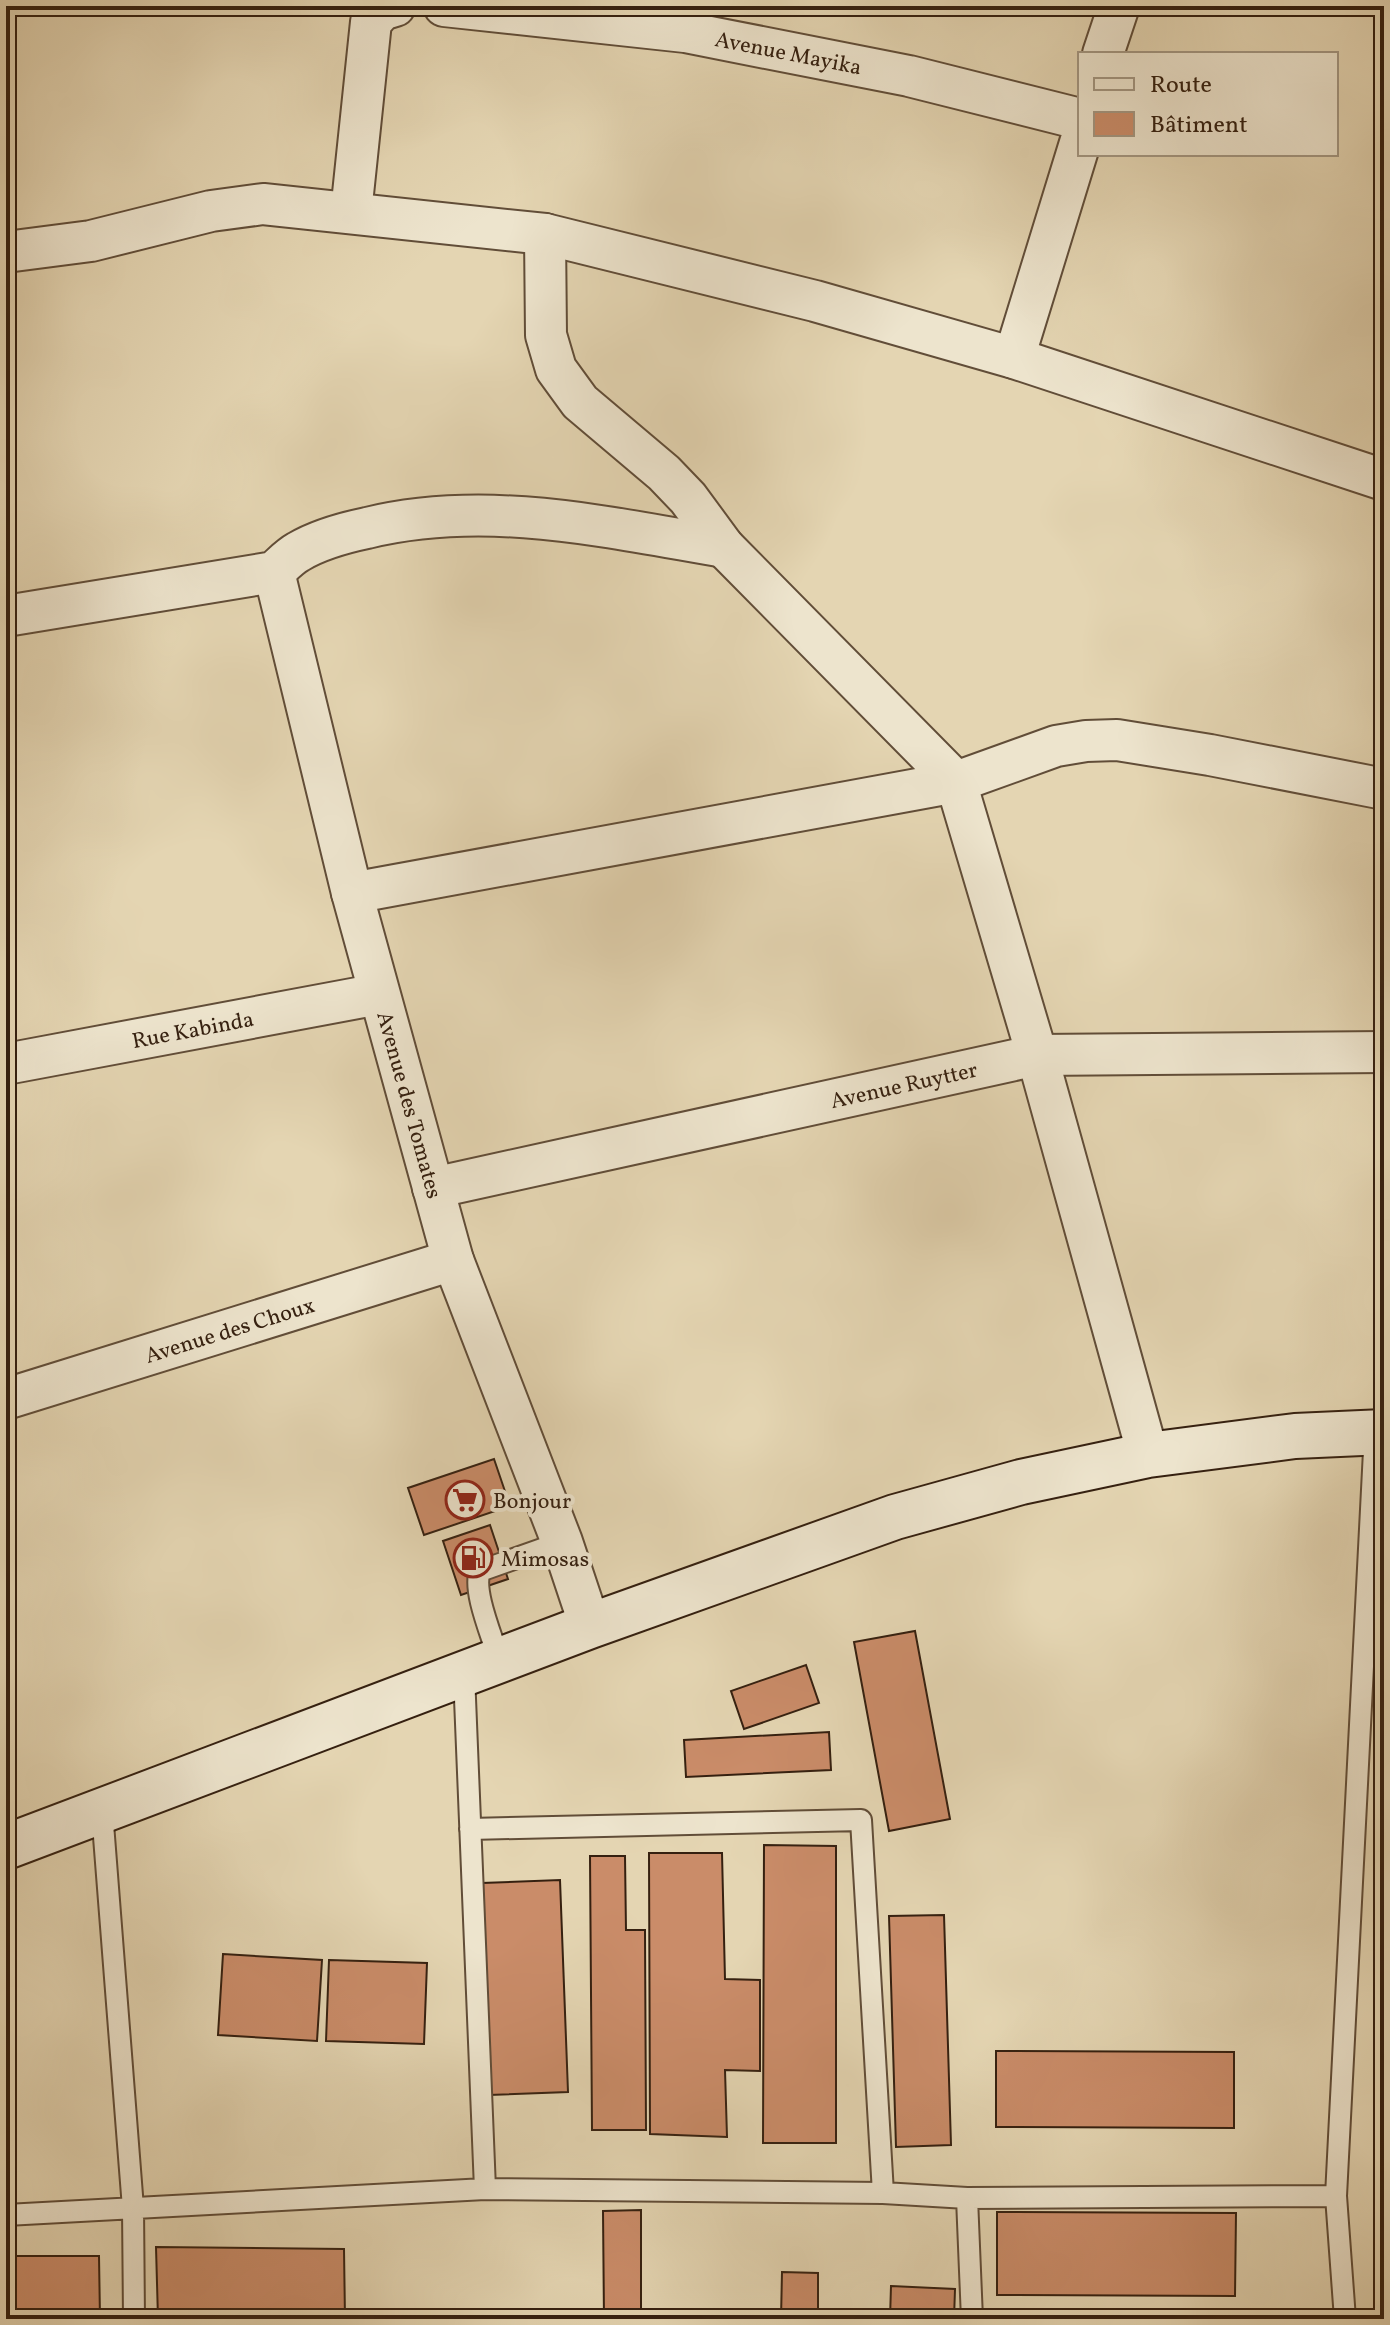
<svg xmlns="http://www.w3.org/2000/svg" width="1390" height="2325" font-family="Vollkorn,serif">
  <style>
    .building { fill: #ca8c69; stroke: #352010; stroke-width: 2 }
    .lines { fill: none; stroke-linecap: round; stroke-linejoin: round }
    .service-casing { stroke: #614d38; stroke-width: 24 }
    .minor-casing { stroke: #614d38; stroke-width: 44 }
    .secondary-casing { stroke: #352010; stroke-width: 48 }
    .service { stroke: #ede4cd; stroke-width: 20 }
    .minor { stroke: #ede4cd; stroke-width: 40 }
    .secondary { stroke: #ede4cd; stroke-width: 44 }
    .labels { text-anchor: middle; stroke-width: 8; stroke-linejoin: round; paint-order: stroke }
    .street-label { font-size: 22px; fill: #352010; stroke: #ede4cd }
    .poi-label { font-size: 22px; fill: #352010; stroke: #ede4cd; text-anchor: start }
  </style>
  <rect width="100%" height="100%" fill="#e4d5b2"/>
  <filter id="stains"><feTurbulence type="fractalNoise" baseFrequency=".0025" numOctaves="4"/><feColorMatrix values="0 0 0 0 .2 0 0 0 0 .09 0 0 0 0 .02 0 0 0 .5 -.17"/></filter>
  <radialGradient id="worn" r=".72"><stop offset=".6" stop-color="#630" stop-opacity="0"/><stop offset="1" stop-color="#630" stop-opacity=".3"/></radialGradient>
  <path class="building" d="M494,1459l16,47 -86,29 -16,-47z
    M490,1525l18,54 -47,16 -18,-54z
    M915,1631l35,188 -61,12 -35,-189z
    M806,1665l13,38 -75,26 -13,-38z
    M829,1732l2,38 -145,7 -2,-37z
    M764,1845l72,1v297h-73z
    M649,1853h73l3,126 35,1v91l-35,-1 2,67 -77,-3z
    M590,1856h35l1,74h19l1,200h-54z
    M560,1880l8,212 -79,3 -7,-212z
    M944,1915l7,230 -55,2 -7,-231z
    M223,1954l99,6 -5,81 -99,-6z
    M329,1960l98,3 -3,81 -98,-3z
    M996,2051l238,1v76l-238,-1z
    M641,2210v109h-37l-1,-108z
    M997,2212l239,1 -1,83 -238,-1z
    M156,2247l188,2 1,70h-187z
    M6,2256h93l1,63h-94z
    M782,2272l36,1v46h-37z
    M891,2286l64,3 -1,30h-64z"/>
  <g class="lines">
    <defs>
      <path id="service" d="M499,1660c-6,-22 -27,-69 -19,-89l82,-29
        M464,1674l21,515
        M102,1811l31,397 1,111
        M470,1829l391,-9 22,373
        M6,2215l479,-26 398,4 84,5
        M972,2319l-5,-121 369,-2
        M1345,2319l-9,-123 39,-765"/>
      <g id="minor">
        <path id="s1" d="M444,6l241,26 224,44 171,43"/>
        <path d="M1103,54l16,-48"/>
        <path d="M351,213l20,-191 11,-12 13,-4"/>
        <path d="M545,234l1,101 10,34 24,33 84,71 24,25 36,49 232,235 81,273 111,400"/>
        <path d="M6,252l85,-11 120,-30 52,-7 282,30 270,67 199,57 370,122"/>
        <path d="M1014,358l66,-215"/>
        <path id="s2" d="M274,572l78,321 101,367 109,282 28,84"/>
        <path d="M6,616l268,-44c8,-7 15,-15 24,-20 20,-12 45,-19 69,-24 119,-29 239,-1 357,19"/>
        <path d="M352,893l604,-111 100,-36 30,-5 31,-1 93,15 174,34"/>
        <path id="s3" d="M6,1064l373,-70"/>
        <path id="s4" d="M433,1188l604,-133 347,-3"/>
        <path id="s5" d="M6,1399l447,-139"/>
      </g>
      <path id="secondary" d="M6,1847l584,-221 305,-109 126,-35 127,-27 147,-19 89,-4"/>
    </defs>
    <use href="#service" class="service-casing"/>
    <use href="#minor" class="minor-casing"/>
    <use href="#secondary" class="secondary-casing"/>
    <use href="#service" class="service"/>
    <use href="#minor" class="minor"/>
    <use href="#secondary" class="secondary"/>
  </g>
  <defs>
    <symbol id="supermarket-ring" viewBox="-11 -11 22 22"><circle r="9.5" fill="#ede4cd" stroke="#8f2418" stroke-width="1.5"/><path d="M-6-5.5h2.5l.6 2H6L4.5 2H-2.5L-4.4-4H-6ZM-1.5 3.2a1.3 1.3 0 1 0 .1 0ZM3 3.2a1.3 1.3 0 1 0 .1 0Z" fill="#8f2418"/></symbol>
    <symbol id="fuel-ring" viewBox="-11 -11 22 22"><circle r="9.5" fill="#ede4cd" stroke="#8f2418" stroke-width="1.5"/><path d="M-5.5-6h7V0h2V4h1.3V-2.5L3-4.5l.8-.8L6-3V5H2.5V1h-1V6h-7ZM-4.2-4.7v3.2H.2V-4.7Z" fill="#8f2418"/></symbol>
  </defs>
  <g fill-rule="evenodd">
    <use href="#supermarket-ring" x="443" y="1478" width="44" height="44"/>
    <use href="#fuel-ring" x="451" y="1536" width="44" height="44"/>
  </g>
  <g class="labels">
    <g class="street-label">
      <text dy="8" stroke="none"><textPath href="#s1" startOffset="348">Avenue Mayika</textPath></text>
      <text dy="8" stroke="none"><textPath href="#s3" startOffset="190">Rue Kabinda</textPath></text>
      <text dy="8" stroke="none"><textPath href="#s4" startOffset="482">Avenue Ruytter</textPath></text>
      <text dy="8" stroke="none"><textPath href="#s2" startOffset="550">Avenue des Tomates</textPath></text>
      <text dy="8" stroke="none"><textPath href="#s5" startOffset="234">Avenue des Choux</textPath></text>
    </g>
    <g class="poi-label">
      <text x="493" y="1508">Bonjour</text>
      <text x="501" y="1566">Mimosas</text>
    </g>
  </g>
  <rect width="1390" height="2325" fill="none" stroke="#e4d5b2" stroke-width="32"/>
  <rect x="8" y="8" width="1374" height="2309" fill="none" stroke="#352010" stroke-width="4"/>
  <rect x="16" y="16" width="1358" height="2293" fill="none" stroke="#352010" stroke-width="2"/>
  <rect x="1078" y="52" width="260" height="104" fill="#ede4cd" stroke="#a39681" stroke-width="2"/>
  <rect x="1094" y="78" width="40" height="12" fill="#ede4cd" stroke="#a39681" stroke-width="2"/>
  <text x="1150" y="92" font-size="24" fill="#352010">Route</text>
  <rect x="1094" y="112" width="40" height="24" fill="#ca8c69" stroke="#a39681" stroke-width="2"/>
  <text x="1150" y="132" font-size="24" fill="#352010">Bâtiment</text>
  <rect width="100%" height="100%" filter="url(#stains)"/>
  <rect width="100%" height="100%" fill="url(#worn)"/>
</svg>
